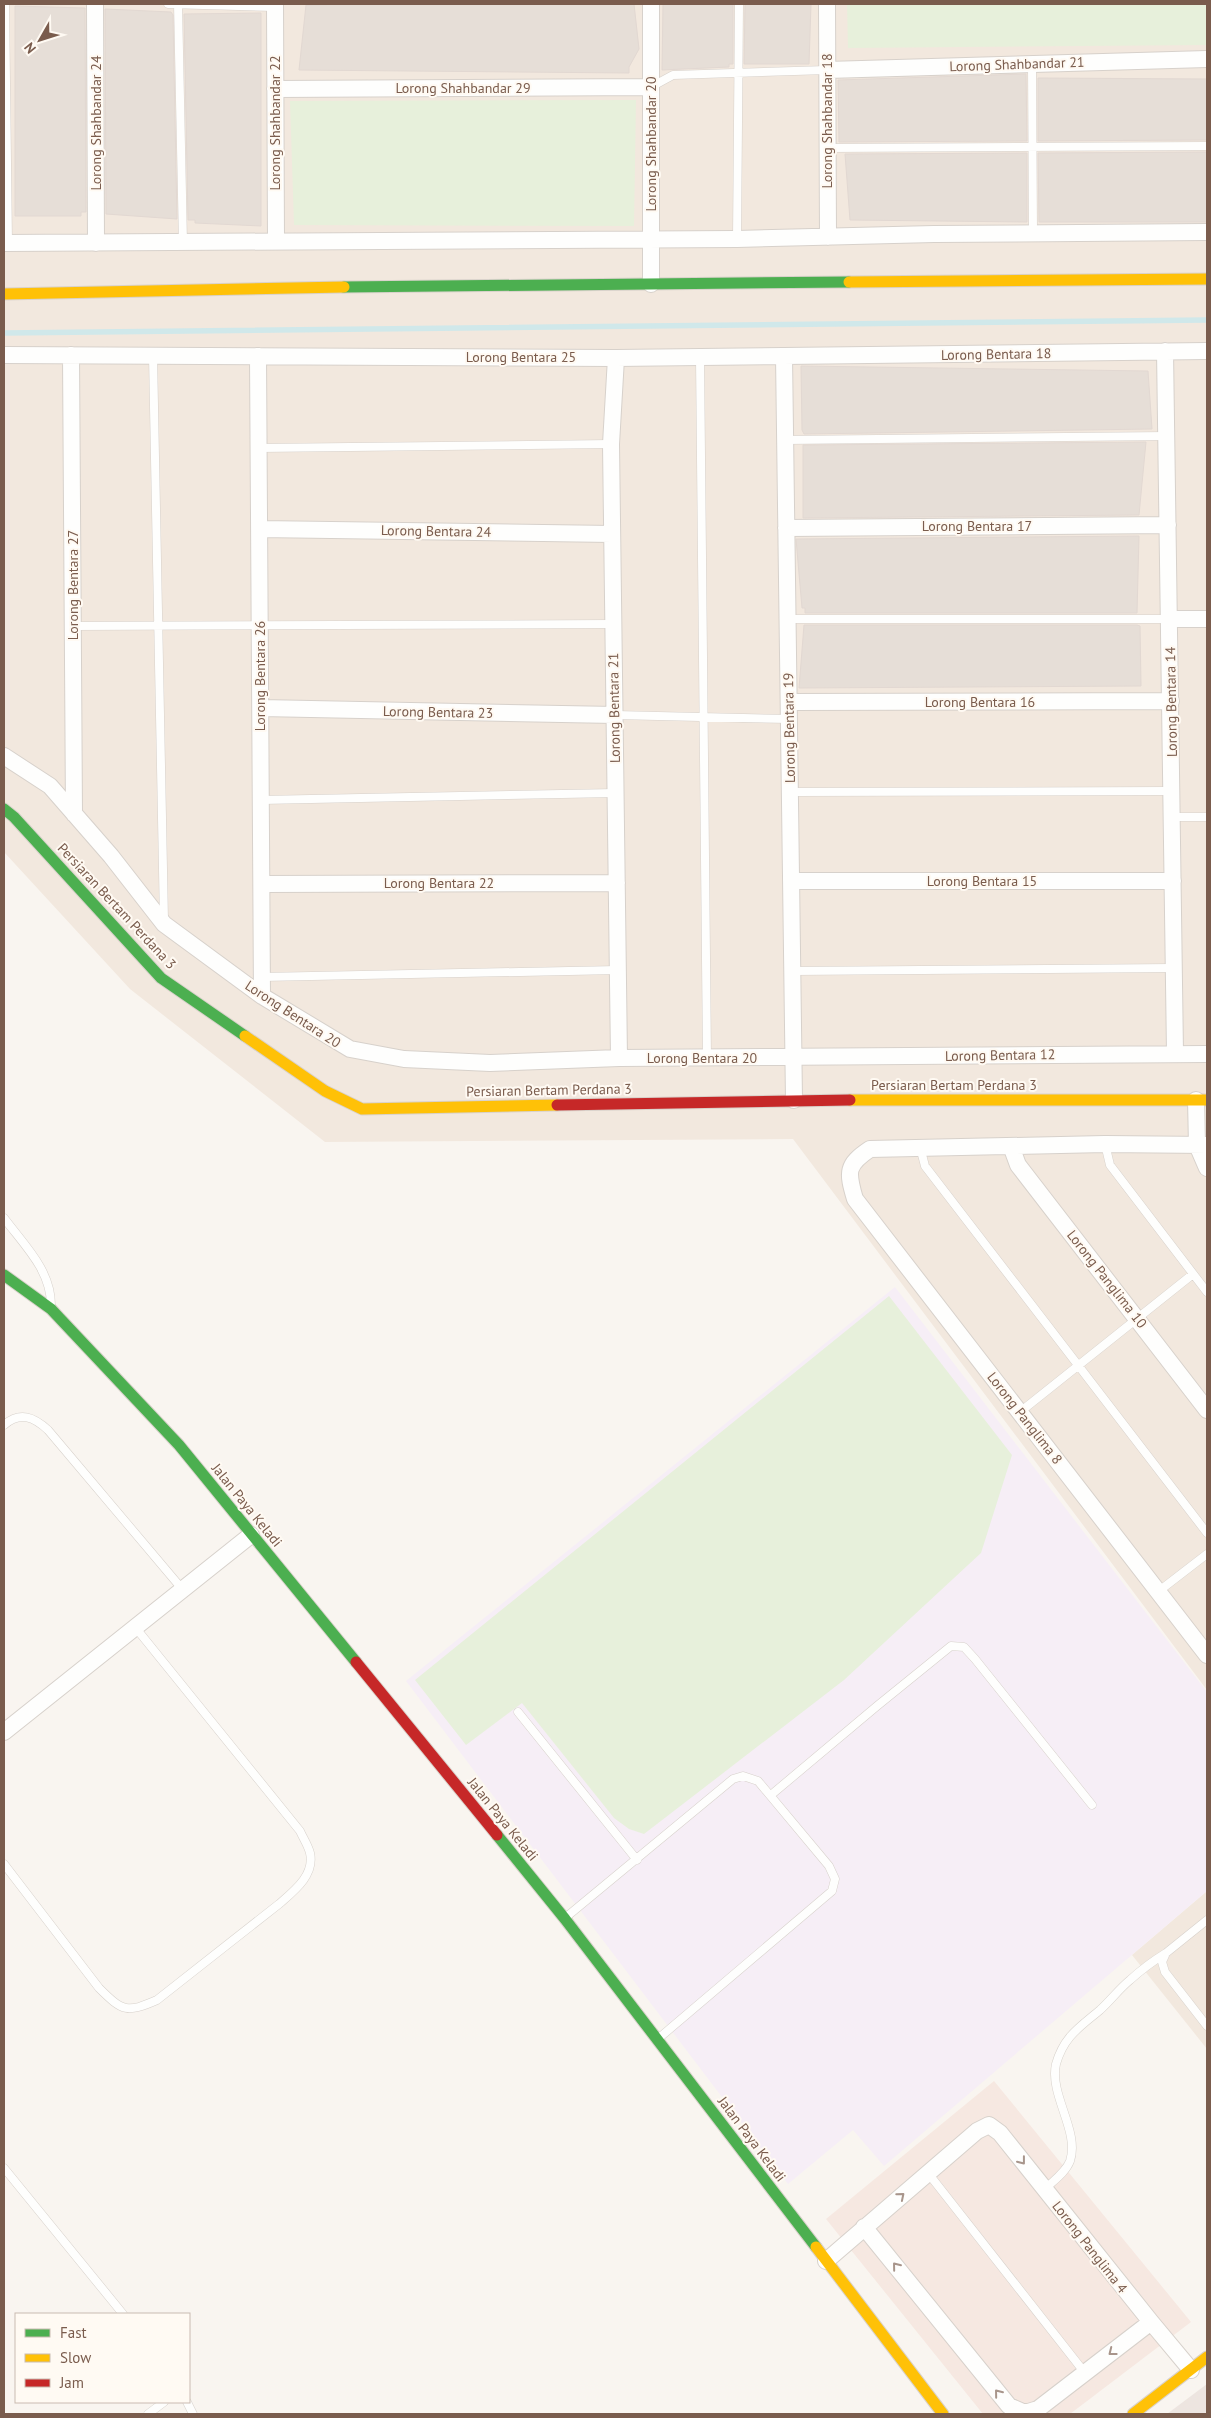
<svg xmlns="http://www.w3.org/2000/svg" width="1211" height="2418" font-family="'PT Sans',sans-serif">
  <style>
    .residential { fill: #f2e8de }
    .commercial { fill: #f6e8e1 }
    .industrial { fill: #ede5e0 }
    .education { fill: #f6eef6 }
    .green { fill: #e7f0db }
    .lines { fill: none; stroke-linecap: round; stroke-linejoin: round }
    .stream { stroke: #d0e8ea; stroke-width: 5.5 }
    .building { fill: #e6ded7; stroke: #e2d8d2 }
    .lane-casing { stroke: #d7d1cb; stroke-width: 9 }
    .street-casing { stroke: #d7d1cb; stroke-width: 18 }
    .fast-casing { stroke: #d9d2cb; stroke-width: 13 }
    .slow-casing { stroke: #d9d2cb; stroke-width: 13 }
    .jam-casing { stroke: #d9d2cb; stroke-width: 13 }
    .lane { stroke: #fefefd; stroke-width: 8 }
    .street { stroke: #fefefd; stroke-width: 16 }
    .fast { stroke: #4caf50; stroke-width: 11 }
    .slow { stroke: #ffc107; stroke-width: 11 }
    .jam { stroke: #c62828; stroke-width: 11 }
    .oneway { stroke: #a8958b }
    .labels { text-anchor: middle; stroke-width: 4; stroke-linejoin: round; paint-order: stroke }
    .street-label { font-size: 14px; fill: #7a5c4d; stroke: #fffaf3 }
  </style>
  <rect width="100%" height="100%" fill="#f9f5f0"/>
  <path class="residential" d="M4,4h1203v1686l-414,-551 -468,3 -195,-153 -126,-137z
    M1207,1891v158l-75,-94z"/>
  <path class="commercial" d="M994,2081l197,241 -121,92h-87l-157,-195z"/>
  <path class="industrial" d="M1207,2384v30h-40z"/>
  <path class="education" d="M895,1287l312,405v199l-323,275 -31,-36 -65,54 -382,-503z"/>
  <path class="green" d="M847,4h360v41l-359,3z
    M636,100l-2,126 -340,-1 -4,-124z
    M889,1296l123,159 -31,98 -137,127 -200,154 -15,-5 -15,-11 -92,-115 -56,42 -51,-65z"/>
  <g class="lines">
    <path class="stream" d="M4,333l1203,-13"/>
  </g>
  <path class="building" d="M349,4h285l5,45 -10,18v6l-330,-3 7,-65z
    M663,4h70v60h-4v3l-67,3z
    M745,4h66l-2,60h-65z
    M15,6l70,2 1,204h-5v4h-66z
    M105,9l66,3 2,3 4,204 -71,-5z
    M261,13v213l-66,-3v-3h-7l-4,-206z
    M1026,74l1,67 -188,1 -1,-62z
    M1038,78l169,1v61l-169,1z
    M1207,152v70h-168l-1,-69z
    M1027,153v69l-177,-2 -5,-66z
    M801,366l347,5 4,58 -348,5 -2,-4z
    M1146,442l-7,73 -336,3v-73z
    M1139,536l-2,77h-332v-5h-3l-6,-69z
    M804,625h333l3,1 1,60 -342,2z"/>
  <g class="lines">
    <defs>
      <path id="lane" d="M5,4l3,239
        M168,4l107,3
        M178,4l5,239
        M1032,64l1,170
        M651,87l22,-12 154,-5
        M827,148l380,-2
        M737,239l2,-235
        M153,355l11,566
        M700,357l7,701
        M785,440l382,-4
        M259,448l352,-4
        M787,619h382
        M73,626l540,-2
        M615,715l174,4
        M790,792l382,-1
        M261,800l354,-7
        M1172,817h35
        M792,971l382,-3
        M262,977l356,-7
        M1105,1144l5,21 97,127
        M920,1147l5,19 282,367
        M4,1218c20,27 47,52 47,87
        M1020,1412l173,-138
        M4,1425c16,-14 30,-8 44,5l135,160
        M1159,1591l48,-37
        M518,1712l119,148
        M771,1795l106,-89 74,-60 13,1 11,12 117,146
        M4,1864l95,124c24,24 28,25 58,12l122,-96c15,-13 36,-29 31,-51 -2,-8 -7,-15 -10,-22l-165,-204
        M565,1918l168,-139 10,-3 15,5 71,85 6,13 -3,12 -173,147
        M1207,1920l-41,33 -4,9 3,10 42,54
        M4,2168l119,146
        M928,2173l157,200
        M1045,2189c8,-8 21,-17 25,-28 10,-30 -21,-66 -14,-97 8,-28 24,-37 44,-54 11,-10 19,-21 30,-30 11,-10 23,-19 36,-27
        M187,2402l6,12
        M148,2414l16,-12"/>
      <path id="street" d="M95,4l1,239
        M275,4l1,237
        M827,4l1,233
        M827,70l380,-11
        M275,89l376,-2
        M4,243l733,-4 197,-5 273,-2
        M651,284v-280
        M1165,351l10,702
        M4,355l612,3 591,-7
        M71,355l3,459
        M258,356l4,640
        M784,356l10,744
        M616,358l-5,86 8,614
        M786,528l382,-3
        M260,529l352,5
        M1169,619h38
        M789,702l382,-1
        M261,708l354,7
        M4,756l46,30 61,70 53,68 98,72 88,53 54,10 86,4 129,-5 588,-4
        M791,881h382
        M262,884l355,-1
        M1196,1100l1,45 10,23
        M1207,1145l-102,-1 -235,5c-24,16 -23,23 -15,50l352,456
        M1011,1146l7,19 189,245
        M4,1732l247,-197
        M864,2227l145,179 16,7 13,-4 113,-87
        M826,2261l151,-130 12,-6 11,8 151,189 40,48"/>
      <path id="fast" d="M344,287l505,-5
        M4,809l10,8 147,161 84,58
        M4,1275l47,34 128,136 177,217
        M497,1835l68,84 251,328"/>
      <path id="slow" d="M849,282l358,-3
        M4,294l340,-7
        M245,1036l80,55 37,18 195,-4
        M850,1100h357
        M816,2247l127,167
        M1133,2414l74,-57"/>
      <path id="jam" d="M557,1105l293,-5
        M356,1662l141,173"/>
    </defs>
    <use href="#lane" class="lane-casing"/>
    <use href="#street" class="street-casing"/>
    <use href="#fast" class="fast-casing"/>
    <use href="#slow" class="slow-casing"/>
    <use href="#jam" class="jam-casing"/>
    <use href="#lane" class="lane"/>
    <use href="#street" class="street"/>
    <use href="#fast" class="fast"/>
    <use href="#slow" class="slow"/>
    <use href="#jam" class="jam"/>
  </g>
  <defs><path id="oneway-chevron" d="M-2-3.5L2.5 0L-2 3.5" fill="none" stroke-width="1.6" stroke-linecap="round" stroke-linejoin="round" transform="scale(1.25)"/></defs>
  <g class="oneway">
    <use href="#oneway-chevron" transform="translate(1022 2161) rotate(52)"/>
    <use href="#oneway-chevron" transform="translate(901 2196) rotate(-40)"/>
    <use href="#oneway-chevron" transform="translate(896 2266) rotate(-129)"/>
    <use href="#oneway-chevron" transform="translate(1112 2352) rotate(142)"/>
    <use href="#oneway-chevron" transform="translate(998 2393) rotate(-129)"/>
  </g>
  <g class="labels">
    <g class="street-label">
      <text transform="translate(1017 64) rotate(-2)" y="5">Lorong Shahbandar 21</text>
      <text x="463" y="93">Lorong Shahbandar 29</text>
      <text transform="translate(827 121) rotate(-90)" y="5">Lorong Shahbandar 18</text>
      <text transform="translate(96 123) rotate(-90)" y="5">Lorong Shahbandar 24</text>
      <text transform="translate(275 123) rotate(-90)" y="5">Lorong Shahbandar 22</text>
      <text transform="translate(651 144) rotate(-90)" y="5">Lorong Shahbandar 20</text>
      <text transform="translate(996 354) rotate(-1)" y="5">Lorong Bentara 18</text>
      <text x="521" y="362">Lorong Bentara 25</text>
      <text x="977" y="531">Lorong Bentara 17</text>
      <text transform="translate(436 531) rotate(1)" y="5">Lorong Bentara 24</text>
      <text transform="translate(73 585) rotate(-90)" y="5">Lorong Bentara 27</text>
      <text transform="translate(260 676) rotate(-90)" y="5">Lorong Bentara 26</text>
      <text x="980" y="707">Lorong Bentara 16</text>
      <text transform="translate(1171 702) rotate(-91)" y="5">Lorong Bentara 14</text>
      <text transform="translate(614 708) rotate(-91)" y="5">Lorong Bentara 21</text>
      <text transform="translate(438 712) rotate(1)" y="5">Lorong Bentara 23</text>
      <text transform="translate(789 728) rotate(-91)" y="5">Lorong Bentara 19</text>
      <text x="982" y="886">Lorong Bentara 15</text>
      <text x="439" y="888">Lorong Bentara 22</text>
      <text transform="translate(117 906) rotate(47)" y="5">Persiaran Bertam Perdana 3</text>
      <text transform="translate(293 1014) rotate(33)" y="5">Lorong Bentara 20</text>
      <text transform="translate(1000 1055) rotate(-1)" y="5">Lorong Bentara 12</text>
      <text x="702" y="1063">Lorong Bentara 20</text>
      <text x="954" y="1090">Persiaran Bertam Perdana 3</text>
      <text transform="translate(549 1090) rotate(-1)" y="5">Persiaran Bertam Perdana 3</text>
      <text transform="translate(1107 1279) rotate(52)" y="5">Lorong Panglima 10</text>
      <text transform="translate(1025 1418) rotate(52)" y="5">Lorong Panglima 8</text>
      <text transform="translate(247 1505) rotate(51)" y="5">Jalan Paya Keladi</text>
      <text transform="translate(503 1819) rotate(51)" y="5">Jalan Paya Keladi</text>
      <text transform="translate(752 2139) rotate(53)" y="5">Jalan Paya Keladi</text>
      <text transform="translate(1090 2247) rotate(52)" y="5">Lorong Panglima 4</text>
    </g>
  </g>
  <rect width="1211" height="2418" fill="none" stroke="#7a5c4d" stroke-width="10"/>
  <rect x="15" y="2313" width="175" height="90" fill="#fffaf3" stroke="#cabbb1"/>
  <rect x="25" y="2329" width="25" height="8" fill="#4caf50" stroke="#cabbb1"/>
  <text x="60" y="2338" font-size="15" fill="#7a5c4d">Fast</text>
  <rect x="25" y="2354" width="25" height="8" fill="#ffc107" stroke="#cabbb1"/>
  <text x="60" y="2363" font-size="15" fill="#7a5c4d">Slow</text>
  <rect x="25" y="2379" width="25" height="8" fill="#c62828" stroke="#cabbb1"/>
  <text x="60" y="2388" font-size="15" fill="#7a5c4d">Jam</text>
  <g transform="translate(40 40) rotate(231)" stroke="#fffaf3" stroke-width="4" paint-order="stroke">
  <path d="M0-4L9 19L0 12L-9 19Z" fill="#7a5c4d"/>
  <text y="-8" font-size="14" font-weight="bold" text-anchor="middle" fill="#7a5c4d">N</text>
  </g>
</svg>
